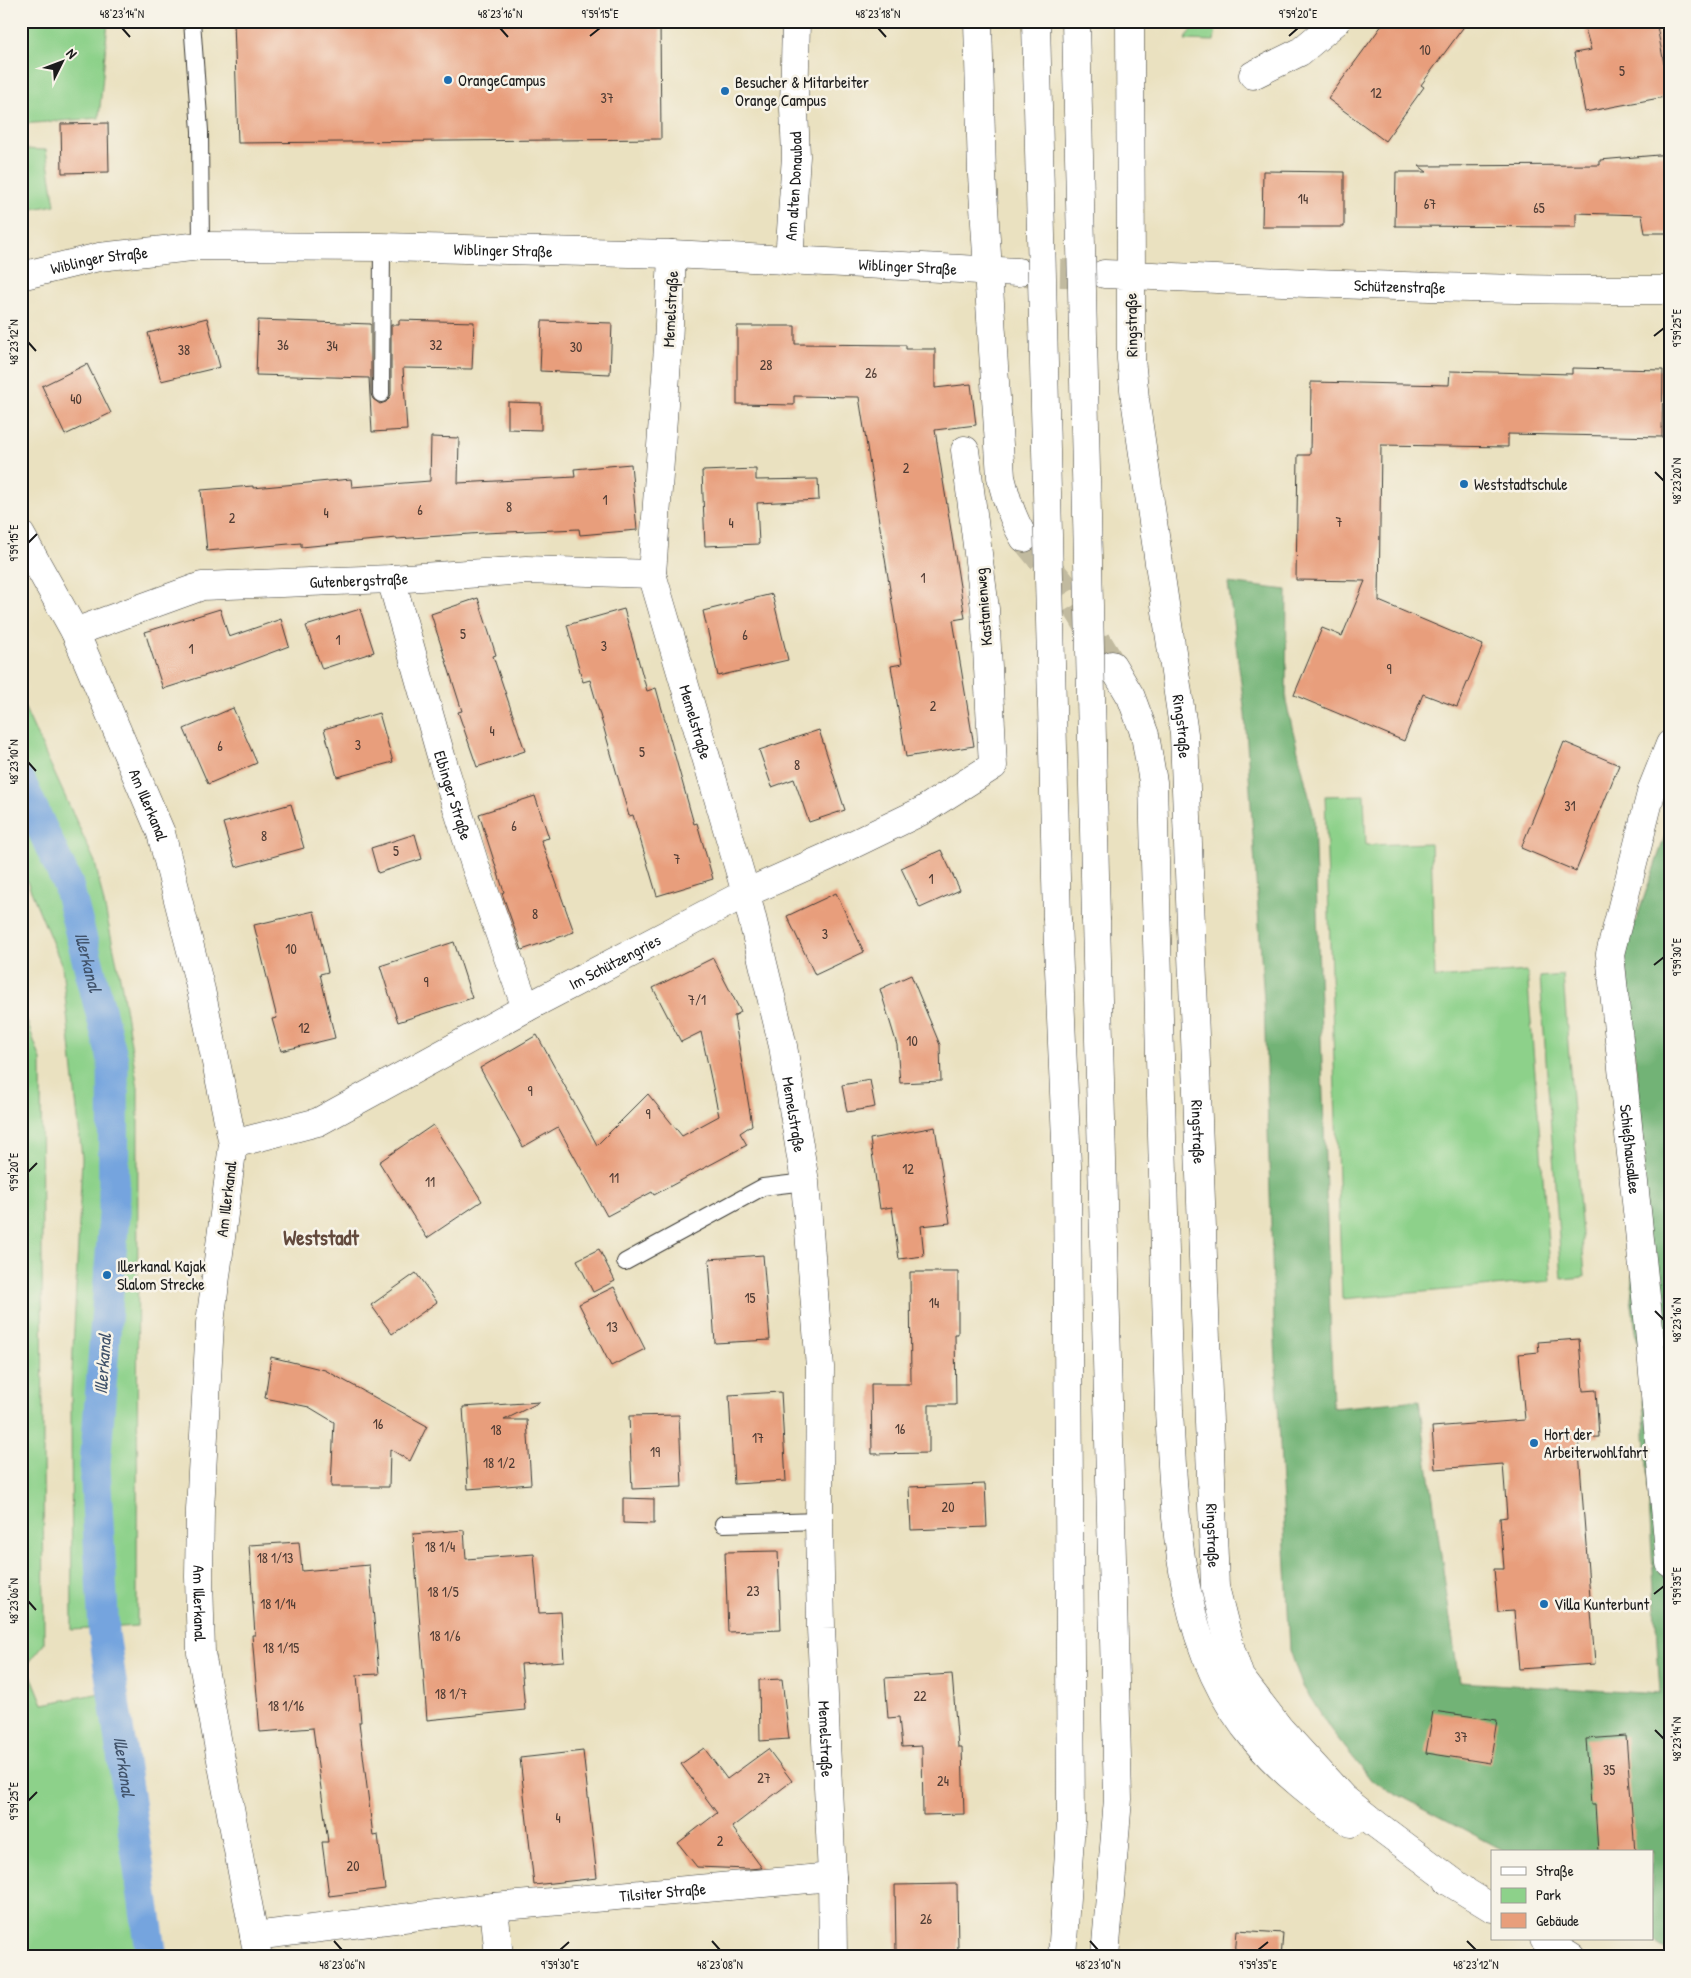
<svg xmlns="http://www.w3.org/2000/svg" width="1691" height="1978" font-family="'Patrick Hand',sans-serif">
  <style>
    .green { fill: #8dd18a; stroke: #547653 }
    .forest { fill: #72b376; stroke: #476849 }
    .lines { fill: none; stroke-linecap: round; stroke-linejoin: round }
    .canal { stroke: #75a4de; stroke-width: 31 }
    .building { fill: #e89e7b }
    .secondary-tunnel { stroke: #c1ba9f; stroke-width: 28; stroke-dasharray: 28 14; stroke-linecap: butt }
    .service-casing { stroke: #3b3a35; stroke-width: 18 }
    .minor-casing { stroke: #3b3a35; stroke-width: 29 }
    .tertiary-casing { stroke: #3b3a35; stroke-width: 29 }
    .secondary-casing { stroke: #3b3a35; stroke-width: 29 }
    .trunk-casing { stroke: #3b3a35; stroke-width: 29 }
    .service { stroke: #fff; stroke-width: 16 }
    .minor { stroke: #fff; stroke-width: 28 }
    .tertiary { stroke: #fff; stroke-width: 28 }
    .secondary { stroke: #fff; stroke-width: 28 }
    .trunk { stroke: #fff; stroke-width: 28 }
    .trunk-bridge-casing { stroke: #3b3a35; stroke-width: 29; stroke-linecap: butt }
    .trunk-bridge { stroke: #fff; stroke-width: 28 }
    .ticks { fill: none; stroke: #1c1c1c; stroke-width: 2 }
    .poi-dot { fill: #1f6fb2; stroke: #f7f3e8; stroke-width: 2 }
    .labels { text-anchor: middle; stroke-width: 5; stroke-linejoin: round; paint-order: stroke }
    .number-label { font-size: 14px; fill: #4f3c34 }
    .poi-label { font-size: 16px; fill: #1c1c1c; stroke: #f7f3e8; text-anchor: start }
    .street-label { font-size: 16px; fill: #1c1c1c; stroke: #f7f3e8 }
    .water-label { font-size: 18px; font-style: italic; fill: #40526a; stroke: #f7f3e8 }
    .district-label { font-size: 21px; font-weight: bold; fill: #634a3d; stroke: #f7f3e8 }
    .neatline { fill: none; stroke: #1c1c1c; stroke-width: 2 }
    .ticks-label { font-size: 12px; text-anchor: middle; fill: #1c1c1c }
  </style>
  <rect width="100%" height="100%" fill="#f7f3e8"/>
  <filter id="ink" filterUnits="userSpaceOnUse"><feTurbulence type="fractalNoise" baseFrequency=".02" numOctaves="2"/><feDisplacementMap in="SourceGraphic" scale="10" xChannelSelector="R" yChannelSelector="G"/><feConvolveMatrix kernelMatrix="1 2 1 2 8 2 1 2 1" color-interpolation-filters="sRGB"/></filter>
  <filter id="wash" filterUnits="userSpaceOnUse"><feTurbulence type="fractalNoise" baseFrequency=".0096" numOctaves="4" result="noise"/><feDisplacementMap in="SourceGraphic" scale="20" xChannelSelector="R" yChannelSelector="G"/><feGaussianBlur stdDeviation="1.12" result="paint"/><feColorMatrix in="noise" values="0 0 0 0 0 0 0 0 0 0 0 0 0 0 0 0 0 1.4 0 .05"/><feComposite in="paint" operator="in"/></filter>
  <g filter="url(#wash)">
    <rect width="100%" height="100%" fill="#eae1c0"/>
    <path class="green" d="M21,21h87l-9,97 -78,6z
      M1196,21h21l-3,20 -29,-1z
      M21,149l25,1 9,55 -34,6z
      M21,700l74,162 26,120 17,106 -1,538 -65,4 -1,-237 11,-235 -20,-192 -41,-99z
      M1364,795l2,50 65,-2 4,135 92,-7 24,310 -209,18 -17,-503z
      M1563,975l22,302 -23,2 -22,-302z
      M21,1005l20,55 3,584 -17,21 16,39 58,-11 41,264h-121z"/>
    <path class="forest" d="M1228,583l59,7 -1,112 28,115 19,591 86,-8 40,282 201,12 -19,-331 -10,-64 14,-140 -20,-206 45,-132v1130l-19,-12 1,-87h-145l-135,-71 -41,-51 -29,-45 -12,-35 -16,-329 -10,-320 -19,-287z"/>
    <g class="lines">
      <path class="canal" id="s1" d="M21,783l47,102 45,175 1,154 -19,252 9,167 48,324"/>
    </g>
    <g id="blocks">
      <path class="building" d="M234,21h426l1,118 -423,4z
        M1385,21h83l-47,64 3,2 -39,54 -57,-42z
        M1583,21h73l14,75 -85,16 -11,-59 17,-3z
        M108,123l1,49 -47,1 -1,-49z
        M1670,154v79h-25l-3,-18 -66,-2v14l-181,-1 1,-54h31l-8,-6 181,-1v-5z
        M1263,171l81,1v55h-82z
        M207,318l13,49 -59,14 -13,-48z
        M258,320l113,4v70l2,5 7,5 6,-2 5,-7v-70h8v-5l75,2 -2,47 -69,-1 4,62 -35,2 -3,-54 -113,-3z
        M542,321l70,2 -2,51 -70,-3z
        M737,326h58v18l111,1v4h29v39l36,-4 5,41 -41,5 30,188 -12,2 21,126 -68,11 -15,-91 11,-2 -43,-267 -65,-1v9l-57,-1z
        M87,364l24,49 -46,22 -23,-49z
        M1572,368l91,2 -1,67 -154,-3v13l-127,-2 -2,156 104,44 -26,62 -34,-13 -19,47 -110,-46 28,-67 20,8 23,-55 -69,-1 2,-125h12l1,-73 138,3 1,-14 122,3z
        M508,402l33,1v27l-33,-1z
        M431,437l28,1 -1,45 117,-6 -1,-8 57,-5 6,66 -57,5 -1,-6 -95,4 -87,6v-1l-96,9v-4l-94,8 -6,-61 52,-4v2l98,-9 1,8 78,-6z
        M756,469v11l62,-1 1,21 -62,3 2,41 -54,2 -3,-75z
        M772,594l16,66 -70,16 -15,-65z
        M478,598l18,57 -3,1 32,95 -48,16 -19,-55 4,-1 -31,-97z
        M220,609l9,28 52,-18 8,27 -51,19 -75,24 -18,-57z
        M360,609l14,43 -52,17 -16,-43z
        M624,609l23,82 9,-3 38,136 3,-1 16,56 -56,17 -24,-81 -4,1 -39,-136 -7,2 -16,-57z
        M233,708l24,55 -49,21 -24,-55z
        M379,713l14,49 -56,15 -13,-48z
        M819,730l26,80 -36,12 -15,-43 -22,8 -13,-37z
        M1564,742l55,23 -43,106 -55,-23z
        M535,796l14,42 -8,2 33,92 -52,18 -20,-57 2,-1 -25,-78z
        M291,804l13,44 -68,19 -13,-44z
        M415,834l7,25 -44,14 -7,-25z
        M941,850l19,40 -40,18 -19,-40z
        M836,893l28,59 -49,23 -28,-59z
        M314,911l14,61 -8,2 15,64 -54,13 -9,-32 5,-1 -23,-93z
        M454,942l18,56 -74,24 -18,-56z
        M713,958l28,54 -7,4 18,109 -12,8 7,12 -93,50 -2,-3 -45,24 -49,-89 -35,20 -43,-79 57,-33 60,110 51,-51 34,42 37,-20 -18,-84 -20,10 -28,-54z
        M911,975l29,70 1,36 -41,2 -3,-38 -17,-56z
        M870,1080l5,27 -28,5 -5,-27z
        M433,1125l49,76 -55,37 -48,-76z
        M935,1127l15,96 -29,3 3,30 -25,3 -7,-52 -12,2 -10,-70z
        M599,1249l16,32 -22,11 -16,-32z
        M763,1255l7,85 -55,3 -6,-84z
        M910,1272h48v62h-3l1,71h-27v48l-57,1 -1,-70h40z
        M416,1273l21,29 -45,32 -21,-29z
        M614,1287l31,62 -34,17 -32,-62z
        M1579,1339l4,52 13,-1 3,47 -21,1 17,226 -76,5 -5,-58 -16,1 -4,-43h10l-4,-51 7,-1 -4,-53 -68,5 -3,-42 93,-7 -6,-66 20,-2 -1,-10z
        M271,1357l54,13 102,56 -17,35 -20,-12 -1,38h-58l3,-65 -25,-15 -44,-9z
        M781,1392l5,89 -52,3 -5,-89z
        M540,1402l-36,18h23l4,64 -63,5 -5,-82z
        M679,1415l3,72 -50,2 -3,-73z
        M985,1484l2,43 -76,3 -2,-43z
        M623,1498l31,1v25l-31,-1z
        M464,1530l2,29 68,-5 5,59 22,-1 3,49 -43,3 4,46 -98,10 -14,-186z
        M299,1542l3,29 67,-6 10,109 -22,1 4,47h-2l14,114 5,-1 7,54 -56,7 -7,-54h6l-15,-114 -53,4 -8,-97h3l-6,-90z
        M778,1551l3,79 -53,2 -3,-80z
        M952,1674l6,73h4l2,67 -41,1 -1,-69 -20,1 -3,-30 -11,1 -3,-40z
        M782,1679l7,60 -29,2 -1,-61z
        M1433,1711l64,9 -7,43 -64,-10z
        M1626,1736l9,116h-37l-3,-47h-4l-5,-66z
        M704,1748l23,31 41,-30 24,32 -60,46 30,41 -14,1 -51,-2 -19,-24 39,-30 -36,-49z
        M583,1751l14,127 -63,7 -14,-127z
        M957,1884l1,69h-62l-1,-68z
        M1237,1930l46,3 -2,24h-46z"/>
    </g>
  </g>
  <g filter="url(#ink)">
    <use href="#blocks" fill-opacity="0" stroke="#3b3a35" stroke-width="1"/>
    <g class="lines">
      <path class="secondary-tunnel" d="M1018,272l86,2
        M1024,538l41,50 47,77"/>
      <defs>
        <path id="service" d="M192,21l8,110 1,115
          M381,394l1,-147
          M625,1262l138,-75 42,-5
          M723,1524l96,-3"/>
        <g id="minor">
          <path d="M1253,75l47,-23 37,-31"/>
          <path id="s2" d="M672,254l-4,93 -16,227 94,319 37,153 22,136 15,185 -1,154 2,107 11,249 1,80"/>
          <path id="s3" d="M789,261l7,-105 -2,-47 2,-88"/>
          <path id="s4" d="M21,535l54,97 86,201 40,157 32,154 -23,179 -10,187 -1,67 2,76 57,304"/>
          <path id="s5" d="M391,579l52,184 32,102 51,143"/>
          <path id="s6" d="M75,632l127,-46 189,-7 135,-9 126,4"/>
          <path id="s7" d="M1670,744l-18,45 -42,165 37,352 23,257"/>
          <path id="s8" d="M233,1144l85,-22 208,-114 220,-115 81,-36 95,-46 71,-45 -8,-157 -20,-159"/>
          <path d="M494,1907l5,50"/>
          <path id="s9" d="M254,1936l240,-29 338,-30"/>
        </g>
        <g id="tertiary">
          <path id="s10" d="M1131,275c179,9 359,16 539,15"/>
        </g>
        <g id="secondary">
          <path d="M988,271l13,206c5,22 11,41 23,61"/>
          <path id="s11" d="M1104,274l27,1v84l4,40 49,335 31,853 16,63 9,27 40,52 63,69 34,27 87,65"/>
          <path id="s12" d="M21,276l78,-19 102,-11 181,1 290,7 346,18"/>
          <path d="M1112,665l19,32 14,38 8,47 16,628c6,114 9,240 87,331 27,32 61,58 95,82"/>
          <path d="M1448,1881l44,27"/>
          <path d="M1544,1939l28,18"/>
        </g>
        <path id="trunk" d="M978,21l4,154 6,96
          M1130,21l1,254
          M1057,920l10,246 4,656 -9,135
          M1096,920l22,879 -13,158"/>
      </defs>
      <use href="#service" class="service-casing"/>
      <use href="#minor" class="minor-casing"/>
      <use href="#tertiary" class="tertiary-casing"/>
      <use href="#secondary" class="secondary-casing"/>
      <use href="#trunk" class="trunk-casing"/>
      <use href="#service" class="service"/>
      <use href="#minor" class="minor"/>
      <use href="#tertiary" class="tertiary"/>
      <use href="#secondary" class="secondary"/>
      <use href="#trunk" class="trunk"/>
      <defs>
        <path id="trunk-bridge" d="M1036,21l21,899
          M1076,21l20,899"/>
      </defs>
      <use href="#trunk-bridge" class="trunk-bridge-casing"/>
      <use href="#trunk-bridge" class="trunk-bridge"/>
    </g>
  </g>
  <path class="ticks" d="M122,28l8,9M500,28l8,9M878,28l8,9M590,36l10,-8M1289,36l9,-8M1654,336l10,-8M28,342l8,9M1655,472l9,9M28,543l9,-9M28,762l8,9M1654,965l10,-8M28,1172l9,-9M1655,1311l9,9M1654,1594l10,-8M28,1601l8,9M1655,1730l9,9M28,1801l9,-9M334,1941l8,9M712,1941l8,9M1090,1941l8,9M1467,1941l9,9M560,1950l9,-8M1258,1950l10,-8"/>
  <g class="poi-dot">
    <circle cx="448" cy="80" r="5"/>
    <circle cx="725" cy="91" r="5"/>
    <circle cx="1464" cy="484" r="5"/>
    <circle cx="107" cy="1275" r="5"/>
    <circle cx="1534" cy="1443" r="5"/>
    <circle cx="1544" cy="1604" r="5"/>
  </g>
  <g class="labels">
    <g class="number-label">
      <text x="1425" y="55">10</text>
      <text x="1622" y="76">5</text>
      <text x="1376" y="98">12</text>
      <text x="607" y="103">37</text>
      <text x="1303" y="204">14</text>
      <text x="1430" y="209">67</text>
      <text x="1539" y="213">65</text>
      <text x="283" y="350">36</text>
      <text x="436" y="350">32</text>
      <text x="332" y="351">34</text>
      <text x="576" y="352">30</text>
      <text x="184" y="355">38</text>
      <text x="766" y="370">28</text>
      <text x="871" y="378">26</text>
      <text x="76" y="404">40</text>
      <text x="906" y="473">2</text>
      <text x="605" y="505">1</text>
      <text x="509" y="512">8</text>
      <text x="420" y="515">6</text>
      <text x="326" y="518">4</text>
      <text x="232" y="523">2</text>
      <text x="1339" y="527">7</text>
      <text x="731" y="528">4</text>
      <text x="923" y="583">1</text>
      <text x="463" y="639">5</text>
      <text x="745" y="640">6</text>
      <text x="338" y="645">1</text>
      <text x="604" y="651">3</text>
      <text x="191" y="654">1</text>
      <text x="1389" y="674">9</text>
      <text x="933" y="711">2</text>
      <text x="492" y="736">4</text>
      <text x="358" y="750">3</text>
      <text x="220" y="751">6</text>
      <text x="642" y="757">5</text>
      <text x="797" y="770">8</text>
      <text x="1570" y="811">31</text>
      <text x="514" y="831">6</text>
      <text x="264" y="841">8</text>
      <text x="396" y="856">5</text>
      <text x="677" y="864">7</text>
      <text x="931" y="884">1</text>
      <text x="535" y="919">8</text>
      <text x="825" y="939">3</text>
      <text x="291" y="954">10</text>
      <text x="426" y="987">9</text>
      <text x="697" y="1005">7/1</text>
      <text x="304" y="1033">12</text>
      <text x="912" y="1046">10</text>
      <text x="530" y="1096">9</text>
      <text x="648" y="1119">9</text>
      <text x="908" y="1174">12</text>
      <text x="614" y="1183">11</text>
      <text x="430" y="1187">11</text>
      <text x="750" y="1303">15</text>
      <text x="934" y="1308">14</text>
      <text x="612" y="1332">13</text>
      <text x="378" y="1429">16</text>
      <text x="900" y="1434">16</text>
      <text x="496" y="1435">18</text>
      <text x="758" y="1443">17</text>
      <text x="655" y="1457">19</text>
      <text x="499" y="1468">18 1/2</text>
      <text x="948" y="1512">20</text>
      <text x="440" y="1552">18 1/4</text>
      <text x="275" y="1563">18 1/13</text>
      <text x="753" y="1596">23</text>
      <text x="443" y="1597">18 1/5</text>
      <text x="278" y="1609">18 1/14</text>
      <text x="445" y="1641">18 1/6</text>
      <text x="281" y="1653">18 1/15</text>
      <text x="451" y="1699">18 1/7</text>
      <text x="920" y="1701">22</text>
      <text x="286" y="1711">18 1/16</text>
      <text x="1461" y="1742">37</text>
      <text x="1609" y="1775">35</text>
      <text x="764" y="1783">27</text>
      <text x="943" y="1786">24</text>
      <text x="558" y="1823">4</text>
      <text x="720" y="1846">2</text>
      <text x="353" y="1871">20</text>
      <text x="926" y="1924">26</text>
    </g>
    <g class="poi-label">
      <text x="458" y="86">OrangeCampus</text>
      <text x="735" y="88">Besucher &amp; Mitarbeiter<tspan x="735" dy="18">Orange Campus</tspan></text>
      <text x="1474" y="490">Weststadtschule</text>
      <text x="117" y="1272">Illerkanal Kajak<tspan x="117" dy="18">Slalom Strecke</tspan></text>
      <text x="1544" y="1440">Hort der<tspan x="1544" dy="18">Arbeiterwohlfahrt</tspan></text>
      <text x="1554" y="1610">Villa Kunterbunt</text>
    </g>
    <g class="street-label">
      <text dy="6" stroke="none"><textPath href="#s3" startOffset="75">Am alten Donaubad</textPath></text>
      <text dy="6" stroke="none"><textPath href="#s12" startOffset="485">Wiblinger Straße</textPath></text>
      <text dy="6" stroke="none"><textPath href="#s12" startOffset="80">Wiblinger Straße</textPath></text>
      <text dy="6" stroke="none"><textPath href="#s12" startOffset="890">Wiblinger Straße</textPath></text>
      <text dy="6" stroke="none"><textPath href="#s10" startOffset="269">Schützenstraße</textPath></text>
      <text transform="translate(670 309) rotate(-87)" y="6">Memelstraße</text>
      <text transform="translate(1131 325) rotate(-91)" y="6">Ringstraße</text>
      <text dy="6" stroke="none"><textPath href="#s6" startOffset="292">Gutenbergstraße</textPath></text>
      <text transform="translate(983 607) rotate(-95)" y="6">Kastanienweg</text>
      <text dy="6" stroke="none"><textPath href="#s2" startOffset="475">Memelstraße</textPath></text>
      <text dy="6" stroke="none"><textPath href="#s11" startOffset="482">Ringstraße</textPath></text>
      <text dy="6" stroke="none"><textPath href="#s5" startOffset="225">Elbinger Straße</textPath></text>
      <text dy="6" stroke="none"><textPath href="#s4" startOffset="299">Am Illerkanal</textPath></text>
      <text dy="6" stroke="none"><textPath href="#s8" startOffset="425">Im Schützengries</textPath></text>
      <text dy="6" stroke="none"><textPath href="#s2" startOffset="880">Memelstraße</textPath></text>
      <text dy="6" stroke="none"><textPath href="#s11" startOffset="888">Ringstraße</textPath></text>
      <text dy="6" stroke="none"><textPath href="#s7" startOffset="415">Schießhausallee</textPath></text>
      <text transform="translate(226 1199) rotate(-83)" y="6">Am Illerkanal</text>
      <text dy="6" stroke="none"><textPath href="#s11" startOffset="1292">Ringstraße</textPath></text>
      <text dy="6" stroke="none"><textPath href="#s4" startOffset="1110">Am Illerkanal</textPath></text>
      <text dy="6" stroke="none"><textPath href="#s2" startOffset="1506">Memelstraße</textPath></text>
      <text dy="6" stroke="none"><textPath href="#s9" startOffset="411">Tilsiter Straße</textPath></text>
    </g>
    <g class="water-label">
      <text dy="6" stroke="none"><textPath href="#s1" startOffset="192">Illerkanal</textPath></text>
      <text transform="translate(103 1364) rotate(-86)" y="6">Illerkanal</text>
      <text dy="6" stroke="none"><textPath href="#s1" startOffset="1002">Illerkanal</textPath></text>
    </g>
    <g class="district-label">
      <text x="321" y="1245">Weststadt</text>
    </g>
  </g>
  <rect width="1691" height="1978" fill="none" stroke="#f7f3e8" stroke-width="55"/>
  <rect x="1491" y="1850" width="162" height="90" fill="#f7f3e8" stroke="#9f9d96"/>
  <rect x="1501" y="1867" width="25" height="8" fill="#ffffff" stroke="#9f9d96"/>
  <text x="1536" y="1876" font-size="15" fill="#1c1c1c">Straße</text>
  <rect x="1501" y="1888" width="25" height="15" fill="#8dd18a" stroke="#9f9d96"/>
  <text x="1536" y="1900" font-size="15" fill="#1c1c1c">Park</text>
  <rect x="1501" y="1913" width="25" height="15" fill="#e89e7b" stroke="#9f9d96"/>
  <text x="1536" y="1926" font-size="15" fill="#1c1c1c">Gebäude</text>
  <g transform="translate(62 62) rotate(48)" stroke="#f7f3e8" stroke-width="4" paint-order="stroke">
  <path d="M0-4L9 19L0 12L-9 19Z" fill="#1c1c1c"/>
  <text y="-8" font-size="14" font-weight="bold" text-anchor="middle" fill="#1c1c1c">N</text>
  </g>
  <rect x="28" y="28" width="1636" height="1922" class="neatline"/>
  <g class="ticks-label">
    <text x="122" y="18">48°23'14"N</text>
    <text x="500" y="18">48°23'16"N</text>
    <text x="600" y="18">9°59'15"E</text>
    <text x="878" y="18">48°23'18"N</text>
    <text x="1298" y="18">9°59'20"E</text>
    <text transform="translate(1677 328) rotate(-90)" y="4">9°59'25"E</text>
    <text transform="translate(14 342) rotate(-90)" y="4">48°23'12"N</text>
    <text transform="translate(1677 481) rotate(-90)" y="4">48°23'20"N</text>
    <text transform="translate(14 543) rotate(-90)" y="4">9°59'15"E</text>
    <text transform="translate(14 762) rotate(-90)" y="4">48°23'10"N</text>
    <text transform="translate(1677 957) rotate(-90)" y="4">9°59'30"E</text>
    <text transform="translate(14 1172) rotate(-90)" y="4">9°59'20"E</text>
    <text transform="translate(1677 1320) rotate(-90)" y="4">48°23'16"N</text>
    <text transform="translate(1677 1586) rotate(-90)" y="4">9°59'35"E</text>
    <text transform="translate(14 1601) rotate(-90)" y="4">48°23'06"N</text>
    <text transform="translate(1677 1739) rotate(-90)" y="4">48°23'14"N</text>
    <text transform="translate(14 1801) rotate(-90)" y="4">9°59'25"E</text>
    <text x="342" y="1969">48°23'06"N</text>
    <text x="560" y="1969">9°59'30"E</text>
    <text x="720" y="1969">48°23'08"N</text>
    <text x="1098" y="1969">48°23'10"N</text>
    <text x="1258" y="1969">9°59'35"E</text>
    <text x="1476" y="1969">48°23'12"N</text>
  </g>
</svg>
